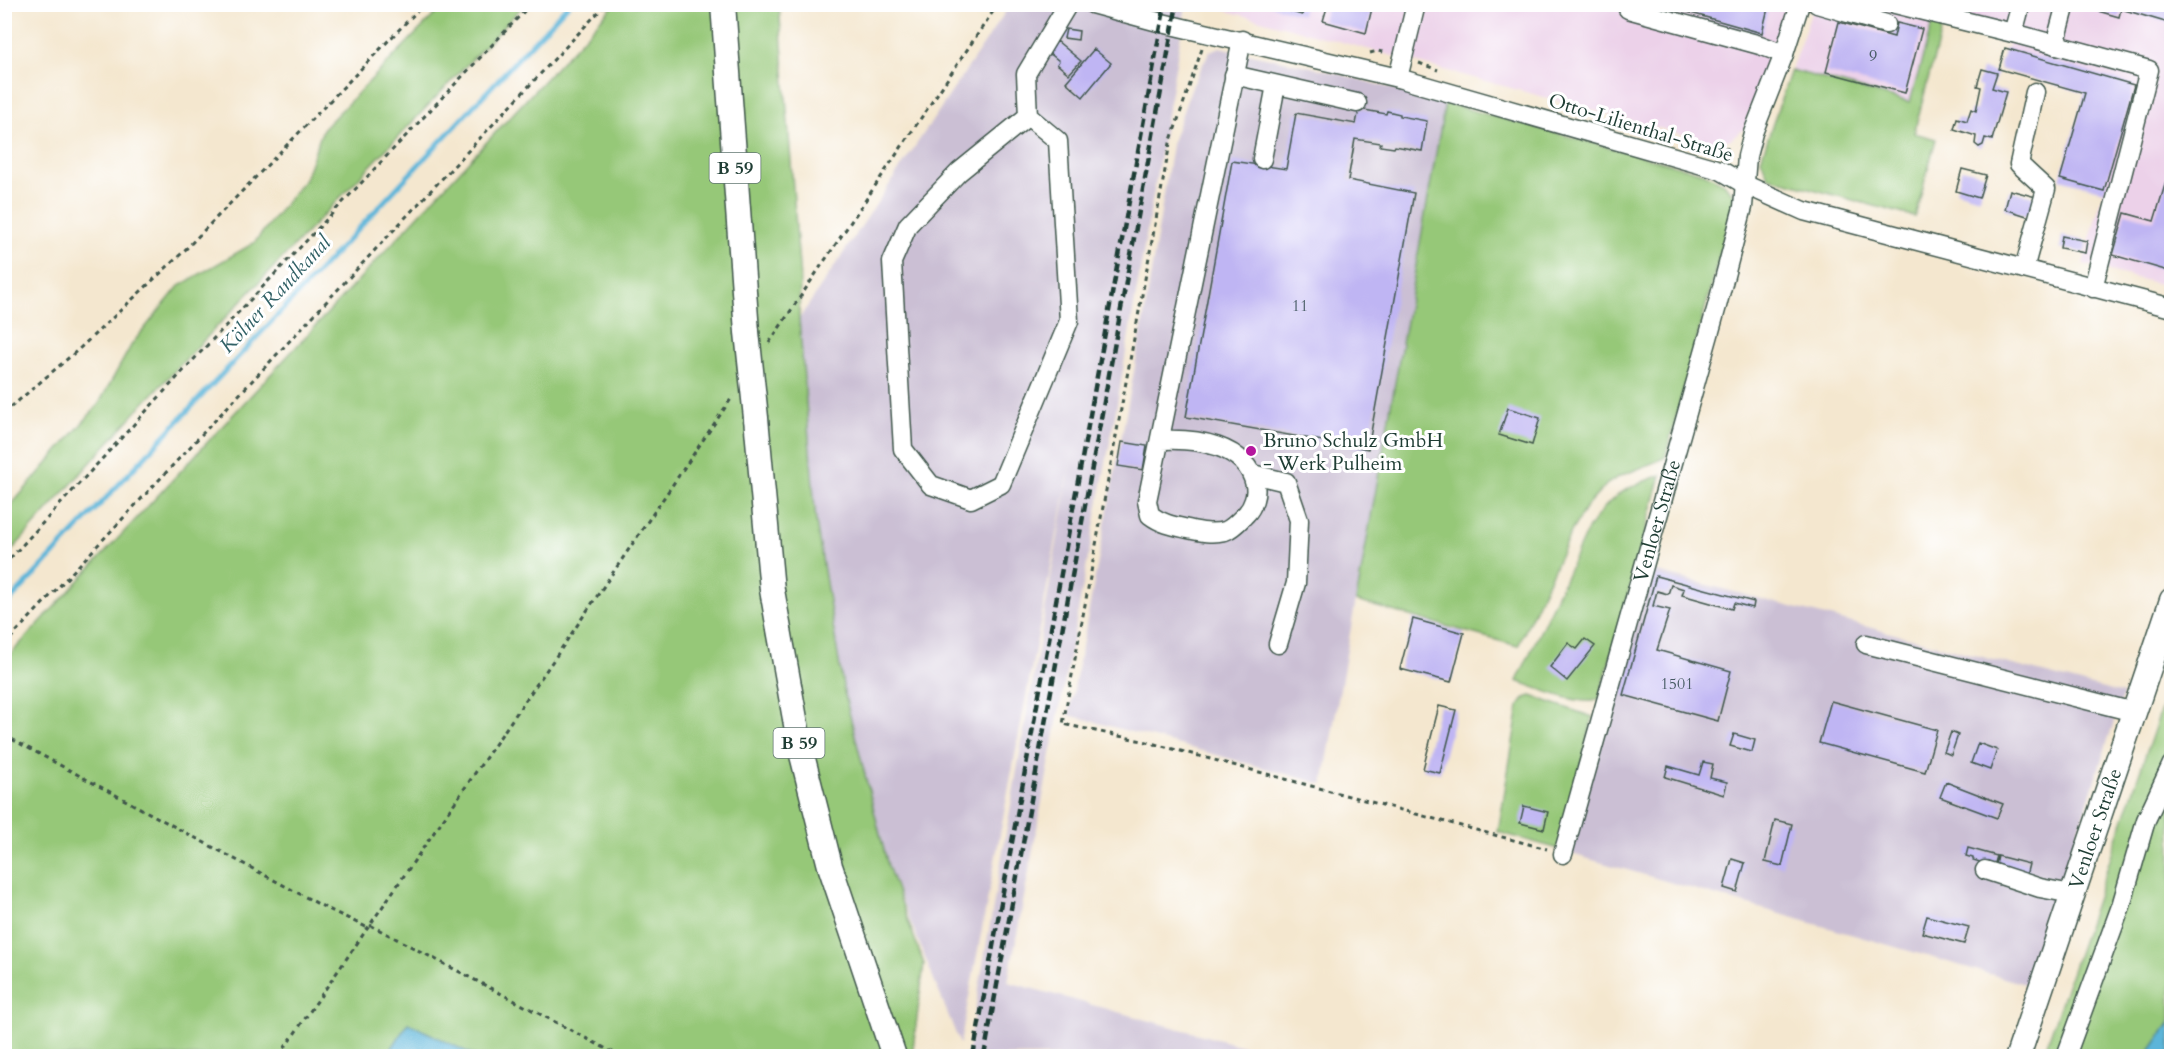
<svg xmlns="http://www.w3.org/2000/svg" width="2176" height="1061" font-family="Cardo,serif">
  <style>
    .built { fill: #ecd1e9 }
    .industrial { fill: #cbbfd4 }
    .green { fill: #96c878; stroke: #5a8256; stroke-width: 1.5 }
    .water { fill: #5cb5d9; stroke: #3e7986; stroke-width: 1.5 }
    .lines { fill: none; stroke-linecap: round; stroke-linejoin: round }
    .stream { stroke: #5cb5d9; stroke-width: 5 }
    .building { fill: #bfb5f3 }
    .minor-casing { stroke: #3f564b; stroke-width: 21 }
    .major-casing { stroke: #3f564b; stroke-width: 27 }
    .path { stroke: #3f564b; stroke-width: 3; stroke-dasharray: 4.5 4.5; stroke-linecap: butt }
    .minor { stroke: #fff; stroke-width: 18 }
    .major { stroke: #fff; stroke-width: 24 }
    .rail { stroke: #1f3d34; stroke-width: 4.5; stroke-dasharray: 9 4.5; stroke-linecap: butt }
    .major-bridge-casing { stroke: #3f564b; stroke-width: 27; stroke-linecap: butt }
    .major-bridge { stroke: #fff; stroke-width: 24 }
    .poi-dot { fill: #b5179e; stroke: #fff; stroke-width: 2 }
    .labels { text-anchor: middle; stroke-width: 6; stroke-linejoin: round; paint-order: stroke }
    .number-label { font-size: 16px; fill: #475b64 }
    .shield { fill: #fff; stroke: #627771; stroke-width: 1.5 }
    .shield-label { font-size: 18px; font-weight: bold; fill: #1f3d34 }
    .street-label { font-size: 20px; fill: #1f3d34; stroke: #fff }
    .poi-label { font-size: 20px; fill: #1f3d34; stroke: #fff; text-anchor: start }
    .water-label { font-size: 21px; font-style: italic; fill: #316166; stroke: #fff }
  </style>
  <rect width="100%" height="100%" fill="#fff"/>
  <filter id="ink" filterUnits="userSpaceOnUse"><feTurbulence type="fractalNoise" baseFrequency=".0167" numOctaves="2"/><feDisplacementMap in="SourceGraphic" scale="12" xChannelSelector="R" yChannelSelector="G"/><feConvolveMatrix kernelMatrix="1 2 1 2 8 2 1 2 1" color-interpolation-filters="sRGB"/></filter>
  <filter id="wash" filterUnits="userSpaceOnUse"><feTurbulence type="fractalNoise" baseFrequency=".008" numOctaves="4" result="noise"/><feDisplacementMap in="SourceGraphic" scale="24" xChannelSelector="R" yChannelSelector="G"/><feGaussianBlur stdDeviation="1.35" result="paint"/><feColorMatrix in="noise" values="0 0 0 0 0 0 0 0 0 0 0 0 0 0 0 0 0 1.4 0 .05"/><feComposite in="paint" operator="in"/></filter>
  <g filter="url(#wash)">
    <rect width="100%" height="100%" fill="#f4e7cf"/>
    <path class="built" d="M1205,5h582l-43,124 -13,10 -17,4z
      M1814,5h357v283l-8,-3v-3h-3l-1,2 -76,-20 50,-179 -126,-36 1,-5 -76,-20 -22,79 -119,-33z"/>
    <path class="industrial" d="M1010,5h61l81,23 5,-23h29l-70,405 -108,572 271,74h-312l106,-605 -113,593 -72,-178 -44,-174 -28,-170 -17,-203z
      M1219,47l106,23 120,33 -122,681 -254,-69 73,-386 31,-190 18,-50 18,-37z
      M1650,570l473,124 -95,291 -460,-132z"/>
    <path class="green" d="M444,5h80l-380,398 -139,155v-46l93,-107 34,-61 47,-58 75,-43 51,-64 18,-50z
      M614,5h165l21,274 -1,40 17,203 28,170 44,174 36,98 -12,92h-437l-67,-33 -21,33h-382l-1,-395z
      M1932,24l10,3 -28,106 22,6 -21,78 -147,-40 -7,-18 30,-89 119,32z
      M1445,103l259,70 20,10 11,14 -70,261 -47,19 -11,7 -21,23 -14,23 -54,116 -162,-45z
      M1661,475l-62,224c-15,9 -65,-12 -82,-18l69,-148c22,-36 35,-44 75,-58z
      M2171,680v341l-24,35h-104z
      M1531,696l62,21 -34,132 -61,-17 21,-126 6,-8z"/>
    <path class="water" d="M2171,1021v35h-24z
      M408,1023l67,33h-88z"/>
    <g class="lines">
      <path class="stream" d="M4,607l565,-603"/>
    </g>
    <g id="blocks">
      <path class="building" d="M1266,4h39l-3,11z
        M1328,4h45l-7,29 -43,-12z
        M1659,4h110l-7,29z
        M2093,5h79v19l-51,-15 -2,8 -28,-8z
        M1839,22l55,15 3,-14 25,6 -17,64 -79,-21z
        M1066,29l13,2 -1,9 -14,-2z
        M1057,41l24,20 -12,13 -12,-10 2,-3 -11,-9z
        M2005,48l129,37 -30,106 -44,-12 25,-86 -86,-24z
        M1094,49l17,14 -28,34 -17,-15z
        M1982,69l15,4 -5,15 14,4 -14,48 -7,-2 -2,7 -4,2 -4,-3 1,-8 -22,-7 3,-11 10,3 4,-12 5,2 5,-24 -4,-1z
        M1359,109l27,5 1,-3 13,3v2l27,5 -5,30 -27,-5 -1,2 -14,-2 1,-3 -26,-4 -7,41 66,13 -46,256 -182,-32 46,-256 54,8 10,-56 60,11z
        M2172,162v110l-59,-17 12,-42 29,8z
        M1962,169l24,6 -7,23 -23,-7z
        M2010,190l26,7 -6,20 -25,-8z
        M2062,236l25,5 -2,12 -25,-5z
        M1508,408l32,10 -8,27 -33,-10z
        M1122,442l25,4 -4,24 -25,-4z
        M1656,576l98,26 -1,6 -19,-5 -2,6 -50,-14 2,-6 -13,-4 -3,9 -11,-3 -4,15 17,4 -13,40 74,21 -13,50 -95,-26z
        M1413,619l51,14 -13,49 -51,-13z
        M1585,639l10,7 -28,35 -17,-14 18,-24 9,6z
        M1831,701l106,29 -12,42 -106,-29z
        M1439,706l17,4 -16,63 -17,-4z
        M1951,732l7,3 -7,20 -7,-3z
        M1734,734l21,6 -3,12 -22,-6z
        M1978,743l19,7 -7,20 -19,-7z
        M1703,762l10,2 -3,14 17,4 -3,13 -59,-18 3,-11 31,9z
        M1946,782l57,22 -6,14 -57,-21z
        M1524,806l24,6 -4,17 -24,-6z
        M1775,820l17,4 -10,42 -17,-4z
        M1968,848l29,8 -3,10 -21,-6v-2l-7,-2z
        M1998,856l31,8 -3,12 -30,-11z
        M1732,859l13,4 -8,29 -13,-4z
        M1927,916l42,11 -5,17 -42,-11z"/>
    </g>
  </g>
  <g filter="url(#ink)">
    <use href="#blocks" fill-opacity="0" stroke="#3f564b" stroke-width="1.5"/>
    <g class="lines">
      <defs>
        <g id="minor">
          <path d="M1092,4l70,19 236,55 322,92 26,15 58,26 368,97"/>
          <path d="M1817,4l69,20"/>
          <path d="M1895,4l118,29 136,37 -56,218"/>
          <path d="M1628,9l132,36 24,9"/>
          <path d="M2013,33l8,-29"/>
          <path d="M2055,45l11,-41"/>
          <path d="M1234,75l123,28"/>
          <path d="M1398,78l18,-74"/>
          <path d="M1028,116l-69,56 -51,53 -16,37 11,187 28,36 40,14 30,-15 68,-163 -11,-180 -30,-25 -2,-42 42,-70"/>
          <path d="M1262,159l14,-74"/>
          <path d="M2024,269l22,-80 -27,-25 16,-72"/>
          <path d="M1160,440c35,-2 86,4 95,45 2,9 -2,22 -9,29 -6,6 -14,15 -21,17 -13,3 -24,1 -37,-2 -14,-3 -26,-5 -38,-14l-3,-14 95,-461"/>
          <path d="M1252,474l34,8 13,38 -3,63 -18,61"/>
          <path d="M1866,644l268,68"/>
          <path id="s1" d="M1563,854l154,-548 26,-99 4,-51 6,-23 31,-79 16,-50"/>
          <path d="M1985,870l55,18 32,6"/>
          <path d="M2066,1056l55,-150 25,-86 26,-56"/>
        </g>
        <g id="major">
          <path d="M723,4l24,328"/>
          <path d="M756,418l16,172 28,157 30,119 64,190"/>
          <path id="s2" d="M2018,1056l154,-456"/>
        </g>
      </defs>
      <use href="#minor" class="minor-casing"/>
      <use href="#major" class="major-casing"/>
      <path class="path" d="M1202,49l-32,94 -107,581 84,18 400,107
        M1370,53l8,-2 9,2
        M1419,63l19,7
        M1715,149l10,-1 6,2
        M769,343l229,-339
        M4,413l75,-64 102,-95 243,-250
        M4,565l193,-209 334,-352
        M4,645l602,-641
        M4,735l320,172 44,21
        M370,925l250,131
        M279,1056l280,-404 174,-256"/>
      <use href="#minor" class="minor"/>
      <use href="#major" class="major"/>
      <path class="rail" d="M973,1056l192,-1052
        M984,1056l193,-1052"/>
      <defs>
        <path id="major-bridge" d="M747,332l9,86"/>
      </defs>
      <use href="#major-bridge" class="major-bridge-casing"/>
      <use href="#major-bridge" class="major-bridge"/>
    </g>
  </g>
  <circle class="poi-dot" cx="1251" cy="451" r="6"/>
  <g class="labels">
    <g class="number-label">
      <text x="1873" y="61">9</text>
      <text x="1300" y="311">11</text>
      <text x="1677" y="689">1501</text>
    </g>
    <g class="shield">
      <rect x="709.5" y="153" width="51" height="30" rx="4.5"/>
      <rect x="773.5" y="728" width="51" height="30" rx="4.5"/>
    </g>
    <g class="shield-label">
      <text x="735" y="174">B 59</text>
      <text x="799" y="749">B 59</text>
    </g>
    <g class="street-label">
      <text transform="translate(1641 127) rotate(17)" y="7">Otto-Lilienthal-Straße</text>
      <text dy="7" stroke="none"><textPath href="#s1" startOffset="346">Venloer Straße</textPath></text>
      <text dy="7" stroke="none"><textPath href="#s2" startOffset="240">Venloer Straße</textPath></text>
    </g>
    <g class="poi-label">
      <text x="1263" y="447">Bruno Schulz GmbH<tspan x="1263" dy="23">- Werk Pulheim</tspan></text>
    </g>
    <g class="water-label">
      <text transform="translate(275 294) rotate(-47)" y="7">Kölner Randkanal</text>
    </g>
  </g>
  <rect width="2176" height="1061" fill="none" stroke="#fff" stroke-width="24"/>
</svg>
